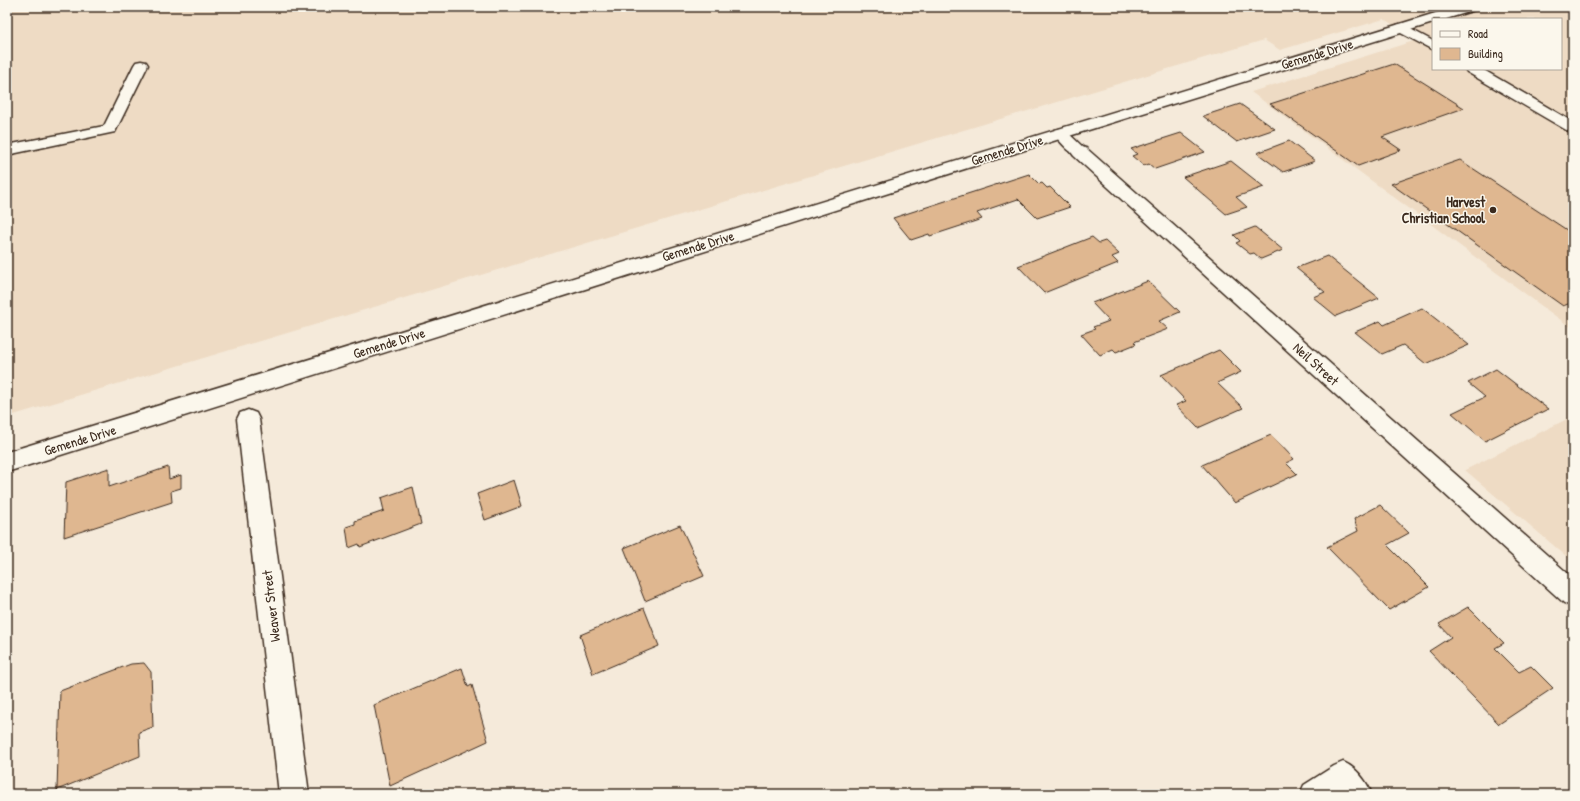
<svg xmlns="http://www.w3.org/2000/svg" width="1580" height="801" font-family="'Patrick Hand',sans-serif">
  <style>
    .built { fill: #eedbc4; fill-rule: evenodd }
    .building { fill: #dfb790; stroke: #3b2a1e }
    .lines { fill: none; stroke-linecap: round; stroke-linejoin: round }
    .service-casing { stroke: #3b2a1e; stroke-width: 3 }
    .minor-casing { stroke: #3b2a1e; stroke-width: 3 }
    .service { fill: #fbf7ec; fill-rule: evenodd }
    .minor { fill: #fbf7ec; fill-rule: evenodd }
    .poi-dot { fill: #3b2a1e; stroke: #fbf7ec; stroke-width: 1.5 }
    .labels { text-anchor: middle; stroke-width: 3; stroke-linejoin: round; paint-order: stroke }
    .street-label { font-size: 14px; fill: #3b2a1e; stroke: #fbf7ec }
    .poi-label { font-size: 14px; font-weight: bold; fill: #3b2a1e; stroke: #fbf7ec; text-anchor: end }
  </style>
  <rect width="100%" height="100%" fill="#f5eada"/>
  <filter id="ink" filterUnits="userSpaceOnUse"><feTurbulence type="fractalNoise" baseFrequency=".025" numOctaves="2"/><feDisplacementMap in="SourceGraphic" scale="8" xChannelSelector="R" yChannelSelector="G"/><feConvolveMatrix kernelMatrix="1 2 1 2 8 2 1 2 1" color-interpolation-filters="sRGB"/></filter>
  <g filter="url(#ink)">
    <path class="built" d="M7,7h1566v322l-322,-237 166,-52 -33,-21 -104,31 -16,-10 -1257,377zM1433,19h128v50h-128z
      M1573,416v146l-108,-92z"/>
    <path class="building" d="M1394,64l70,44 -82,29 19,13 -43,16 -88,-62z
      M1240,104l35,25 -38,13 -34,-26z
      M1181,133l24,19 -50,17 -6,-5 -5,2 -12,-10 5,-2 -6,-5z
      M1289,141l26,20 -32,11 -26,-19z
      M1460,160l113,74v68l-10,4 -172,-122z
      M1231,161l33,26 -28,10 11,10 -21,7 -43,-37z
      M1029,174l10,10 3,-1 5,5 3,-1 20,20 -33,11 -19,-19 -41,14 5,6 -52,17 -1,-2 -18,6 -18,-22z
      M1255,227l28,23 -22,9 -7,-6 -4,1 -14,-11 4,-2 -6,-6z
      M1092,237l7,6 6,-2 14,13 -7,3 6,6 -74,30 -26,-27z
      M1327,256l52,42 -43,18 -23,-19 12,-5 -29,-24z
      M1148,281l32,31 -21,9 9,8 -34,13 2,2 -20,8 -3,-3 -13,6 -19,-21 14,-5 -2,-2 16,-6 -17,-18z
      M1422,308l47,37 -43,19 -23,-19 -21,9 -27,-22 25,-11 4,4z
      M1219,350l22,22 -24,11 26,25 -45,20 -22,-23 10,-4 -25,-26z
      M1496,369l52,40 -63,32 -33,-28 33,-16 -17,-14z
      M1271,435l23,24 -8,4 11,11 -62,29 -33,-38z
      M168,467l1,12 12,-4v13l-10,3 1,11 -108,35 2,-55 43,-14v19z
      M514,480l8,26 -37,14 -8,-26z
      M413,487l8,37 -61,23 -1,-3 -10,4 -3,-21 9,-3v-3l29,-10 -3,-13z
      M1380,505l29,28 -22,12 42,42 -40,23 -62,-63 31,-16 -4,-12z
      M680,525l24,51 -59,25 -21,-53z
      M1468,607l36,36 -9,5 24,24 12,-6 22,22 -54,36 -70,-73 22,-14 -12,-13z
      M644,608l15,38 -66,28 -13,-39z
      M144,663l7,9 2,55 -14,5 1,24 -83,34 3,-99 71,-27z
      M462,668l6,19 4,-2 16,56 -98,45 -16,-81z"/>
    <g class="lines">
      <defs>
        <path id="service" d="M1401,24l32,17v9l-36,-19 -2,-3 2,-3z
          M141,61l5,1 2,3 -33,67 -108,23v-10l97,-19 30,-61 2,-3z
          M1465,69h17l91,53v10l-5,-1 -101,-59z
          M1060,129l5,1 20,19 2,3 -2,3c-13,3 -22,-11 -30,-19l-2,-3 2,-3z
          M1343,762c14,6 23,19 29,32h-30l-2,-3 -4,3h-36l4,-9 30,-19z"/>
        <path id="minor" d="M1455,7h22l-2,3 -29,9h-13v4l-367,114 -1059,335v-20z
          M1080,147l6,1 487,430v29l-9,-4 -490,-447 -3,-4 3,-4z
          M248,410l8,3 3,6 50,375h-30l-42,-375 3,-6z"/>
      </defs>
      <use href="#service" class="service-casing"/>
      <use href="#minor" class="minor-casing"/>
      <use href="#service" class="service"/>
      <use href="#minor" class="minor"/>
    </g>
  </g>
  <circle class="poi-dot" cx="1493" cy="210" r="4"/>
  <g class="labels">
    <g class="street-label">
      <text transform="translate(1317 54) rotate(-17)" y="5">Gemende Drive</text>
      <text transform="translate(1007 150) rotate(-17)" y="5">Gemende Drive</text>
      <text transform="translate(698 246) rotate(-17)" y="5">Gemende Drive</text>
      <text transform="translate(389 343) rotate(-17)" y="5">Gemende Drive</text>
      <text transform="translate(1316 364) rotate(42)" y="5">Neil Street</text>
      <text transform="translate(80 440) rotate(-17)" y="5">Gemende Drive</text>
      <text transform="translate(271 606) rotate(-97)" y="5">Weaver Street</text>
    </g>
    <g class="poi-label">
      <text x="1485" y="207">Harvest<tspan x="1485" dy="16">Christian School</tspan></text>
    </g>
  </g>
  <rect width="1580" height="801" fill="none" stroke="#fbf7ec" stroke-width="24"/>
  <rect x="12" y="12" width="1556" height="777" fill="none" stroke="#3b2a1e" stroke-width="1.5" filter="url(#ink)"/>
  <rect x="1432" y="18" width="130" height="52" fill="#fbf7ec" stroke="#aea59a"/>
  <rect x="1440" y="31" width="20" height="6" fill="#fbf7ec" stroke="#aea59a"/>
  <text x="1468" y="38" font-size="12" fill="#3b2a1e">Road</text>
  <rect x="1440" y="48" width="20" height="12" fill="#dfb790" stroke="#aea59a"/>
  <text x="1468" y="58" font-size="12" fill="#3b2a1e">Building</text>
</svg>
